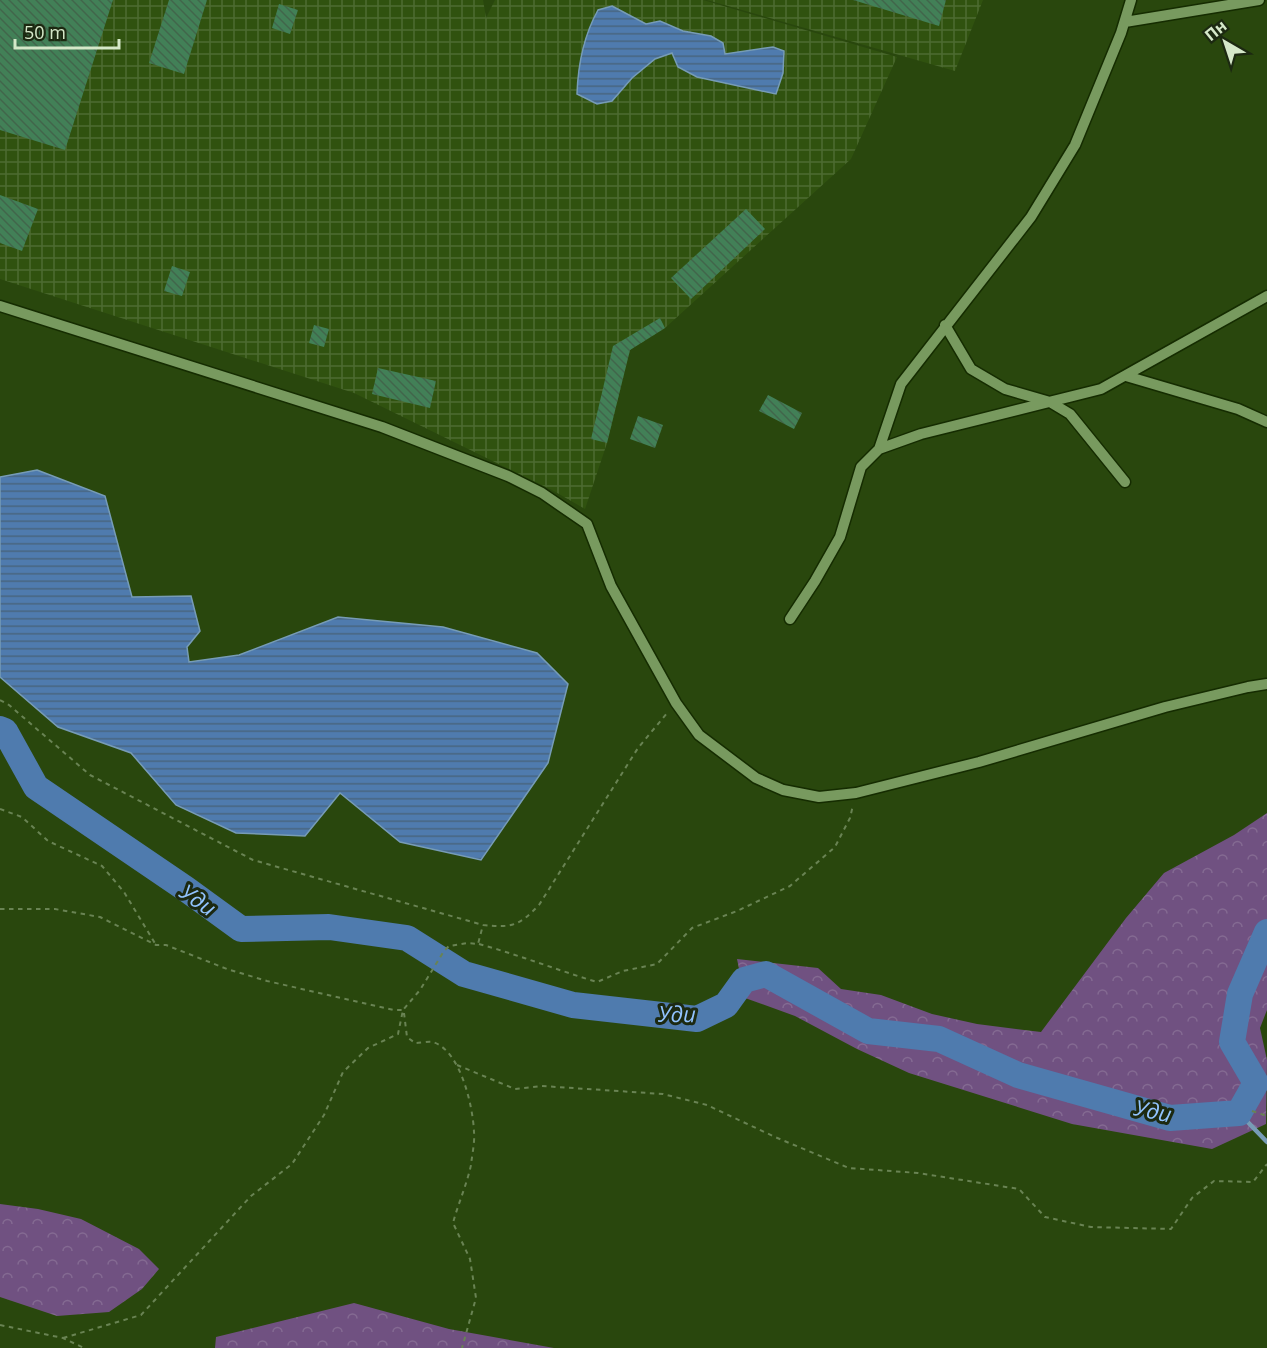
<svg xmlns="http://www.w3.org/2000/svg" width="1267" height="1348" font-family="'Open Sans',sans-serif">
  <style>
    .industrial { fill: url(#industrial-grid) }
    .forest { fill: url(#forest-crowns) }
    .water { fill: url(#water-rules); stroke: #779cb6; stroke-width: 1.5 }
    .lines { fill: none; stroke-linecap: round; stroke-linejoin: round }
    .stream { stroke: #779cb6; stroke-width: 4.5 }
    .river { stroke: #4f7bae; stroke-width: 26 }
    .building { fill: url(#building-back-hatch) }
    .minor-casing { stroke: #152c01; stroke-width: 13 }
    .path { stroke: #698353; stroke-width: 2; stroke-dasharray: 4.5 4.5; stroke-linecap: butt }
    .minor { stroke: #789a5f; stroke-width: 10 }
    .labels { text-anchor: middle; stroke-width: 6; stroke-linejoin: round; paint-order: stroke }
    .water-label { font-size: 22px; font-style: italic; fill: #92c3fe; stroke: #1c2911 }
  </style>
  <defs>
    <pattern id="industrial-grid" width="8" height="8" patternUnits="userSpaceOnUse" patternTransform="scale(1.5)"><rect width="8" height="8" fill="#30520f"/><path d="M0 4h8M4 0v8" fill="none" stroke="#4d6b31"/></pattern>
    <pattern id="forest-crowns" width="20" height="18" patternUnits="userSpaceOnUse" patternTransform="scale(1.5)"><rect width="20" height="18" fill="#705181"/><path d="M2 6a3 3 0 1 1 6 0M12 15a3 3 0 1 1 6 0" fill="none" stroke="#846a92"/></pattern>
    <pattern id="water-rules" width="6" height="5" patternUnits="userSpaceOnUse" patternTransform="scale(1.5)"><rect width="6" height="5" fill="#4f7bae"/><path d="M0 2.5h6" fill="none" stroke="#496680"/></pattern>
    <pattern id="building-back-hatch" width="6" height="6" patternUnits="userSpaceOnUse" patternTransform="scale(1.5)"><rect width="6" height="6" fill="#428057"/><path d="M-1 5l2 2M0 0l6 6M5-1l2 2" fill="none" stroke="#41664b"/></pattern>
  </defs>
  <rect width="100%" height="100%" fill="#29470d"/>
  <path class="industrial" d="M0,0h483l3,18 9,-18h208l194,57 -46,102 -186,169 -35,22 -23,93 -22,66 -33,-19 -198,-97 -354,-114z
    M707,0h276l-28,71z"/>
  <path class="forest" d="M1267,813v197l-7,18 7,32 -1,64 -54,25 -140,-25 -163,-51 -52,-24 -62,-33 -50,-18 -8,-39 81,9 23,21 40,6 51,19 45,10 64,8 85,-114 38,-45 70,-38z
    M0,1204l38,5 43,10 58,30 20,20 -17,20 -33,23 -52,4 -57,-19z
    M354,1303l95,26 105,19h-339l1,-11z"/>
  <path class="water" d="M612,6l34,18 14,-3 23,10 28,5 12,7 2,11 48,-7 11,4 -1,22 -7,21 -79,-17 -19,-10 -6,-14 -17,6 -23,19 -20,23 -15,3 -20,-10c1,-30 6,-57 21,-84z
    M37,470l68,26 27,101 59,-1 9,35 -13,16 2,15 50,-7 99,-38 105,10 94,26 31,31 -20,79 -67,97 -81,-18 -60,-49 -35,43 -69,-3 -60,-28 -45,-52 -73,-26 -58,-50v-200z"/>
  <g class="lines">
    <path class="stream" d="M1239,1113l28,29"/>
    <path class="river" d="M0,729l5,2 31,56 150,102 55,40 88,-2 78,11 57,36 109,31 124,14 29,-14 18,-25 22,-6 102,57 71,8 79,36 152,43 69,-5 17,-30 -24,-41 8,-48 27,-62"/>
  </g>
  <path class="building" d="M0,0h113l-48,150 -65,-20z
    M169,0h38l-23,74 -35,-11z
    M853,0h93l-7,26z
    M279,4l19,6 -8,24 -18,-6z
    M0,195l38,14 -16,42 -22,-8z
    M746,209l19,20 -74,70 -20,-21z
    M172,266l18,6 -8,24 -18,-5z
    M660,318l5,10 -35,22 -23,93 -16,-4 22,-93z
    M314,325l15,4 -5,18 -15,-4z
    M378,368l58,13 -6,27 -58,-14z
    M768,395l34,18 -8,16 -35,-18z
    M638,416l25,9 -8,23 -25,-9z"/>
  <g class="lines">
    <defs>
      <path id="minor" d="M1125,22l134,-22
        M0,306l382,121 126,49 34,17 45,31 24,62 65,117 23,32 57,43 27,12 36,7 37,-4 123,-31 186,-55 83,-20 19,-3
        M945,325l26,44 34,20 45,13 20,12 55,68
        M1126,376l112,33 29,13
        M879,449l22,-65 130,-167 44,-72 46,-112 10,-33
        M790,619l25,-38 25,-44 21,-70 18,-18 42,-15 180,-45 166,-93"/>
    </defs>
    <use href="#minor" class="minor-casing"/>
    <path class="path" d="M0,700l9,5 81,70 163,85 230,65c29,3 36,1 56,-20l99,-157 30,-36
      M0,809l22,8 26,24 54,25 22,26 32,53
      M0,909h55l45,8 56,28h10l61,24 40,12 127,29h9
      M479,944c40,11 78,26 118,38l26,-11 34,-7 35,-36 45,-17 53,-25 45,-39 15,-29 3,-13
      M404,1013l3,24 8,6c5,0 13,-2 18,-1 28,9 40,65 41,90 1,10 -2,23 -3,33 -4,19 -13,39 -18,58l17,36 6,39 -14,50
      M457,1065l58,24 27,-3 121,8 44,11 68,32 74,31 69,5 101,16 26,28 46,10 80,2 21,-31 22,-17 39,1 14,-18
      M1252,1111l15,5
      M0,1325l63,13 21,10
      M63,1338l78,-23 110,-119 41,-32 32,-49 19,-43 25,-24 30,-14 5,-24 17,-20 24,-39 5,-5 18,-3 11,1 5,-19"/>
    <use href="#minor" class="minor"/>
  </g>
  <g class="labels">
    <g class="water-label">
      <text transform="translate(198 900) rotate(35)" y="8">Уди</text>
      <text transform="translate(677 1014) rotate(1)" y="8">Уди</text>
      <text transform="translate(1153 1111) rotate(12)" y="8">Уди</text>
    </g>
  </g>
  <g transform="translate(1225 42) rotate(321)" stroke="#1c2911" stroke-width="4.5" paint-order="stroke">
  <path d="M0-4.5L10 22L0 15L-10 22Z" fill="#d5e8c9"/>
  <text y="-9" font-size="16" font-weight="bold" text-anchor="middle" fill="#d5e8c9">Пн</text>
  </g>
  <path d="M15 39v9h104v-9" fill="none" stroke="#d5e8c9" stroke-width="3"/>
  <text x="24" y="39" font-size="18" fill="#d5e8c9" stroke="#1c2911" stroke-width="4.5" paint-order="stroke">50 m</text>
</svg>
